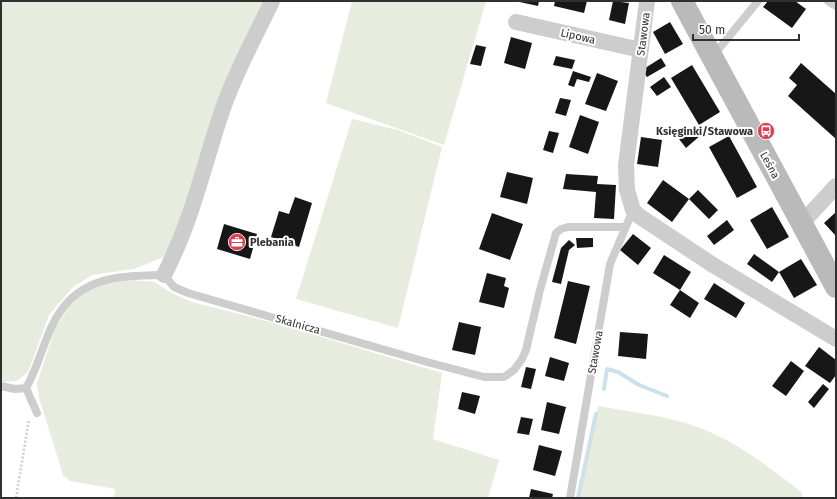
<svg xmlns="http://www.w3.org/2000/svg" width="837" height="499" font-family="'Fira Sans',sans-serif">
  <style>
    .green { fill: #e7ecdf }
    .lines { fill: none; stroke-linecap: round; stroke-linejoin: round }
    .stream { stroke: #cde1eb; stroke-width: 4 }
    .building { fill: #171717 }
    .path { stroke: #cdcdcd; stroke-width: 2.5; stroke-dasharray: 2 2; stroke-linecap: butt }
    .lane { stroke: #cdcdcd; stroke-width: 8 }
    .street { stroke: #cdcdcd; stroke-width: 16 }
    .secondary { stroke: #bababa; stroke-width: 22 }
    .labels { text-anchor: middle; stroke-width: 4; stroke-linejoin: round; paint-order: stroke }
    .street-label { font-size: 11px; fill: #303030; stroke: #fff }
    .poi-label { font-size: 11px; font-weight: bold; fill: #303030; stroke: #fff; text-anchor: end }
  </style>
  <rect width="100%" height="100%" fill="#fff"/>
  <path class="green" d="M1,1h265l-100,255 -32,13 -42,6 -19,12 -24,28 -21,57 -11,9 -16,1z
    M352,1h134l-42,144 -118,-42z
    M352,119l46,11 44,17 -44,181 -102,-29z
    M132,280l23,2 15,10 22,10 86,22 164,49 -9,66 66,21 -11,38h-374l1,-9 -45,-8 -7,-6 -24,-77 -2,-15 19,-57 14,-20 14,-13 16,-8z
    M598,406c34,6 70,10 102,22 37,14 71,40 102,65v5h-223z"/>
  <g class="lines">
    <path class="stream" d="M604,389l3,-20 11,3 21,13 28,11
      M578,498l18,-84"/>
  </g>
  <path class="building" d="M515,1h24l-1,5z
    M555,1h32l-3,12 -30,-7z
    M613,1l16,2 -4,21 -16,-4z
    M768,1h27l11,8 -14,19 -29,-21z
    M670,22l13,22 -18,10 -12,-22z
    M511,37l21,6 -7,26 -21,-6z
    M476,45l10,2 -5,19 -11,-2z
    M556,56l19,4 -3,9 -19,-4z
    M661,58l5,8 -19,11 -5,-7z
    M801,63l35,31v45l-48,-43 9,-11 -8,-7z
    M692,65l28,47 -21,13 -28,-47z
    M573,71l18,6 -2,5 -12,-3 -3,8 -6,-2z
    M597,73l21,8 -12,30 -21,-7z
    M664,77l7,10 -14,9 -7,-9z
    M560,98l11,2 -5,16 -11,-3z
    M580,115l19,7 -11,32 -19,-7z
    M695,127l6,8 -15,13 -7,-9z
    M549,131l10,2 -6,20 -10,-3z
    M729,136l28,51 -20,11 -28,-51z
    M641,137l21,3 -4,27 -21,-3z
    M507,172l26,6 -6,26 -27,-7z
    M566,174l32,2 -1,8 19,1 -2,34 -20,-1 2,-26 -33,-3z
    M663,180l26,19 -17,23 -25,-19z
    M698,190l20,20 -9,9 -20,-20z
    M295,197l17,6 -13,44 -28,-10 8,-26 10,3z
    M772,207l17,30 -22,12 -17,-29z
    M836,212v24l-12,-13z
    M492,213l31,11 -13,36 -31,-11z
    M727,220l7,10 -20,15 -7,-9z
    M224,224l33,10 -7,25 -33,-10z
    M633,234l18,14 -13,17 -18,-15z
    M576,238h17v9l-16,1z
    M569,240l6,5 -6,5 -8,34 -9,-2 9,-34z
    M754,254l25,18 -7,10 -25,-18z
    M664,255l27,17 -11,18 -27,-17z
    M801,259l16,26 -23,13 -15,-26z
    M487,273l19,5 -2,8 5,2 -5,20 -25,-6z
    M568,281l22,5 -14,58 -22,-6z
    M714,283l31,20 -9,15 -32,-19z
    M680,290l19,13 -9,15 -20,-13z
    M459,322l22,5 -6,28 -23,-5z
    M620,332l28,2 -2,25 -28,-3z
    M819,347l17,13v15l-6,8 -25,-17z
    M550,357l19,6 -5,18 -19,-5z
    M791,361l13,10 -18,25 -14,-10z
    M526,367l10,2 -5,20 -10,-2z
    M823,384l6,5 -15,19 -6,-6z
    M462,392l18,4 -5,18 -17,-5z
    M547,402l19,5 -7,27 -18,-4z
    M521,417l12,2 -4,16 -12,-2z
    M539,445l23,6 -7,25 -22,-6z
    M531,489l22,5 -1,4h-23z"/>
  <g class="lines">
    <path class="path" d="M16,498l13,-79"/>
    <path class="lane" d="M828,1l8,5
      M713,56l45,-55
      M1,386l14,3 11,-1c11,-19 16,-40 25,-60 23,-51 63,-52 113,-53l10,12 14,6 239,69 57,15h20l10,-7 8,-11 4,-9 14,-60 16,-57 5,-4 7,-2h57
      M26,388l11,25
      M570,498l40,-234 23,-54"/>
    <path class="street" d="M647,1l-21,164 1,25 6,20 6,6 74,49 123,74
      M516,22l125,28
      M802,223l34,-37
      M164,275c27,-52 38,-103 56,-158 13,-40 34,-78 52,-116"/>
    <path class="secondary" d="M682,1l154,286"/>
  </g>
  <defs>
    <symbol id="bus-disc" viewBox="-11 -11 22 22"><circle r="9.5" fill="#db3f54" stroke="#fff"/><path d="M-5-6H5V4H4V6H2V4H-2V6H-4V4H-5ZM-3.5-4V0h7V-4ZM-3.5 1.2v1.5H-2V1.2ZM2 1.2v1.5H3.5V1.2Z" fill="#fff"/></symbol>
    <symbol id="office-disc" viewBox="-11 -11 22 22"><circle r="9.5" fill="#db3f54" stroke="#fff"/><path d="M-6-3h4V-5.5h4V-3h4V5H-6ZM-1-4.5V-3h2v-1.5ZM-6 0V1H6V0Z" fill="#fff"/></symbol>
  </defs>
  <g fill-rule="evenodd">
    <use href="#bus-disc" x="756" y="121" width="20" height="20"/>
    <use href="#office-disc" x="227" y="232" width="20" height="20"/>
  </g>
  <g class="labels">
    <g class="street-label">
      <text transform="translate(643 34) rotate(-83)" y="4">Stawowa</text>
      <text transform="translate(578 36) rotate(13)" y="4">Lipowa</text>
      <text transform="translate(770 165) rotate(62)" y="4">Leśna</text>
      <text transform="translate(298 324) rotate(16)" y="4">Skalnicza</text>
      <text transform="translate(595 352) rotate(-80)" y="4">Stawowa</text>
    </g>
    <g class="poi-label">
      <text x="753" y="135">Księginki/Stawowa</text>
      <text x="250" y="246" text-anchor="start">Plebania</text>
    </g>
  </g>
  <rect width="837" height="499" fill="none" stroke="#303030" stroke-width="4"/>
  <path d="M693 34v6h106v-6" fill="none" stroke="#303030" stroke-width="2"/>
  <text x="699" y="34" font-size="12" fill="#303030" stroke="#ffffff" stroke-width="3" paint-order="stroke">50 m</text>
</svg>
